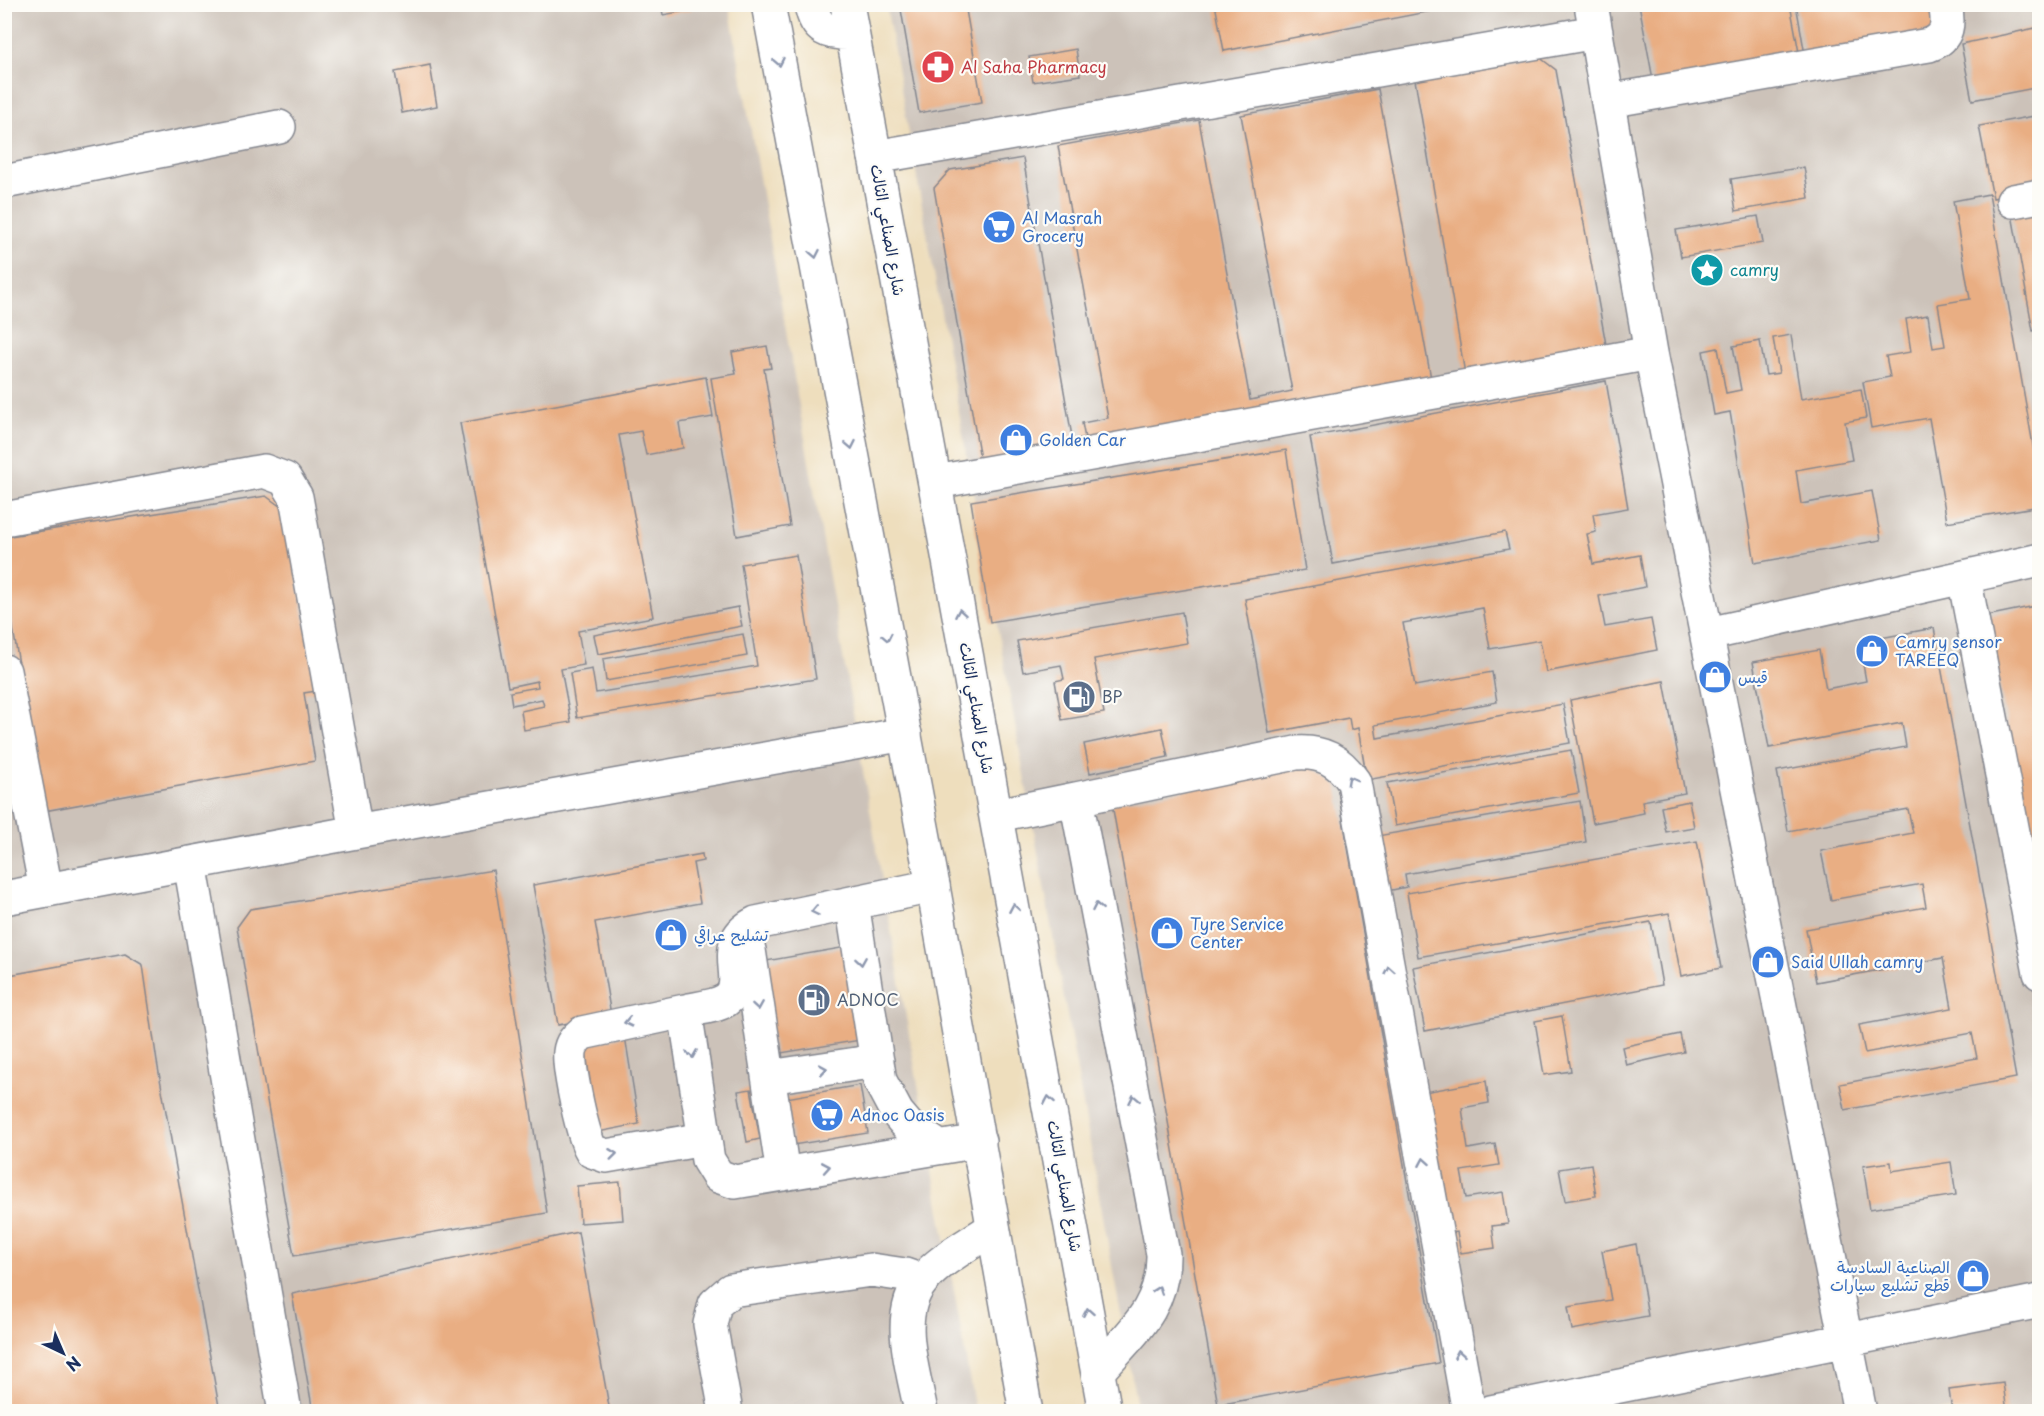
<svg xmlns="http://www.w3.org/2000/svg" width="2044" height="1416" font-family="'Playpen Sans','Playpen Sans Arabic',sans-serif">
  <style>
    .industrial { fill: #ccc2b9 }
    .building { fill: #e9ae83 }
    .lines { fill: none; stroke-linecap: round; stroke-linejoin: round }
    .minor-casing { stroke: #84868e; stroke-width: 36 }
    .major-casing { stroke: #84868e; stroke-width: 36 }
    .minor { stroke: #fff; stroke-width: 33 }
    .major { stroke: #fff; stroke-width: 33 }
    .oneway { stroke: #8d97ae }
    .labels { text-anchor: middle; stroke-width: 4.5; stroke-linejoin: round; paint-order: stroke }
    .health-label { font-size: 16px; fill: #be3a42; stroke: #fdfcf7; text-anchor: start }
    .shop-label { font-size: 16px; fill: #366cbe; stroke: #fdfcf7; text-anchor: start }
    .street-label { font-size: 16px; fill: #1b2f5e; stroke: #fdfcf7 }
    .culture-label { font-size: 16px; fill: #0d838f; stroke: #fdfcf7; text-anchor: start }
    .service-label { font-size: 16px; fill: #4e5e75; stroke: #fdfcf7; text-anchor: start }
  </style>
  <rect width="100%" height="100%" fill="#fdfcf7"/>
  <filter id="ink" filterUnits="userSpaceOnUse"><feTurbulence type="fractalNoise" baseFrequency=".0167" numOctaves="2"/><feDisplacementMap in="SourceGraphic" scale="12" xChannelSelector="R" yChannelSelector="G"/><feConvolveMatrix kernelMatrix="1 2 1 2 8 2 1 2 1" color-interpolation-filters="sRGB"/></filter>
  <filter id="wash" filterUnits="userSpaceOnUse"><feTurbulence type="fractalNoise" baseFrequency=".008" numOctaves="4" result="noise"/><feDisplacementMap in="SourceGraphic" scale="24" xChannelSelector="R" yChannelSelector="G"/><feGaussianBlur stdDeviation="1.35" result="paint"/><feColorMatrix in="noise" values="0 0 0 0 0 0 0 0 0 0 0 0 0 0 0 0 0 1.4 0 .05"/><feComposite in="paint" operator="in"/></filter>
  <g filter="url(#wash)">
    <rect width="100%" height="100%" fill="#eedebd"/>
    <path class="industrial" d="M5,5h724l246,1406 -970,1z
      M886,5h1153v1406h-901z"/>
    <g id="blocks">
      <path class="building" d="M661,4h29l1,6 -28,5z
        M900,4h65l17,98 -63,11z
        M1215,4h243v2l-234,45z
        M1639,4h151l10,54 -146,27z
        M1796,4h138l5,26 -134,25z
        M2040,27v60l-68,13 -11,-56z
        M1076,49l4,26 -47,7 -4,-25z
        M1539,57l17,13 51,280 -142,24 -50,-294z
        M430,65l7,41 -35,7 -7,-41z
        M1378,89l54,295 -345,65 -5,-26 26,-5 -50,-272 141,-26 51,280 42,-9 -51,-276z
        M2040,115v74l-47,9 -14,-72z
        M1023,158l51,290 -93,17 -47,-277 16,-18z
        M1804,167l5,31 -73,13 -5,-32z
        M1989,194l51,291v21l-93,16 -18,-104 -58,10 -8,-46 27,-5 -4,-21 25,-4 -5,-33 22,-4 5,33 12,-2 -7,-42 32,-5 -17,-98z
        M2040,197v133l-7,1 -23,-128z
        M1758,216l5,27 -82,14 -5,-27z
        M1791,335l10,64 60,-10 5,29 -21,4 7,38 -56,10 5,34 71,-13 9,49 -126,23 -25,-151 -16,3 -11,-64 15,-3 8,45 15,-3 -8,-44 27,-5 6,34 13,-2 -6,-35z
        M767,346l4,22 -7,1 26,157 -53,10 -26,-158 25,-4 -4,-22z
        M706,377l7,40 -34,6 4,25 -37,7 -5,-24 -22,4 34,182 -75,14 6,34 -23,4 10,53 -47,8 -3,-19 23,-5 -2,-7 -30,6 -2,-13 28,-5 -1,-6 -29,6 -48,-264z
        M1606,381l22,127 -35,6 3,18 -9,2 6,30 47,-9 5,32 -46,9 6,31 46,-8 6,31 -111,22 -6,-32 -50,9 -7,-41 -80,15 12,63 77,-14 5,30 -122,23 2,13 186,-34 7,39 -203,37 -9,-52 -7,2 -2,-12 -80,15 -24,-134 264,-50 -4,-17 -172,32 -23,-127z
        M1286,450l19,120 -315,52 -19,-121z
        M266,496l19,14 32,181 -13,2 11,68 -271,50 -40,-235v-39z
        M796,555l20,124 -239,39 -7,-45 22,-4 4,24 161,-27 -16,-102z
        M2040,605v276h-2l-52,-265z
        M738,607l4,19 -144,28 -4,-19z
        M1182,612l5,31 -93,16 10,54 -42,7 -7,-39 9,-2 -3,-14 -38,7 -6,-31z
        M1934,628l82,450 -171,32 -5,-26 137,-26 -5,-25 -107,20 -6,-28 93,-17 -9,-50 -127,24 -10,-53 120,-22 -4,-23 -91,16 -10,-49 92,-18 -5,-24 -120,22 -11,-60 129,-24 -4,-24 -133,25 -16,-86 66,-12 7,39 40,-8 -7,-39z
        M743,634l4,22 -141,25 -3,-22z
        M1664,681l21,112 -43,8 2,12 -51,10 -23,-123z
        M1162,728l6,29 -78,16 -6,-29z
        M1571,750l8,43 -184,33 -8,-43z
        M1311,766l26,19 102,578 -221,42 -106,-601z
        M1580,801l6,41 -181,32 2,13 -20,4 -10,-55z
        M1689,801l5,26 -28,5 -5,-25z
        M1697,841l24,127 -40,8 -12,-63 -251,44 -11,-64z
        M702,854l1,7 -10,2 7,40 -105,19 16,93 -53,10 -25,-140z
        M493,870l54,343 -253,43 -57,-329 13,-18z
        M1651,922l11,63 -237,46 -12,-64z
        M852,946l15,93 -92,15 -15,-92z
        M125,954l18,11 14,97 63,350h-215l-1,-436z
        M1562,1016l9,55 -27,4 -9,-54z
        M1680,1034l4,18 -58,13 -4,-18z
        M625,1036l14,88 -41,8 -12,-11v-76z
        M1486,1081l3,22 -27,5 6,41 27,-5 4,21 -38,6 5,27 37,-6 5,32 -16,2 3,22 -34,5 -4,-21 -11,2 -22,-142z
        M860,1085l8,48 -75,12 -7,-47z
        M751,1089l9,50 -13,3 -9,-51z
        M1891,1162l1,9 59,-9 5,33 -86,14 -7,-43z
        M1591,1164l5,32 -31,5 -6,-32z
        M620,1182l3,38 -43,3 -3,-37z
        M578,1232l32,180h-297l-21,-118z
        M1636,1244l12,72 -76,14 -4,-23 43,-7 -9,-49z
        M2003,1383l4,29h-55l-3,-22z"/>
    </g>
  </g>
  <g filter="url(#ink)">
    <use href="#blocks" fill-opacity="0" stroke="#84868e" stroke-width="1.5"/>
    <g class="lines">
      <defs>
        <path id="minor" d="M1591,4l60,349 209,1059
          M1608,101l321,-56c20,-7 20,-22 16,-41
          M875,157l721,-125
          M4,182l275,-55
          M2013,201l27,-5
          M936,482l715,-129
          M4,519l260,-48 21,8 11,18 60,335
          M1964,577l76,396
          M1708,634l332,-74
          M4,671l42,219
          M1076,799l220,-46c26,-2 43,7 58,29l115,630
          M997,815l79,-16 87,455c1,54 -31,78 -64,116
          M190,863l95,549
          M933,886l-177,37c-43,21 -4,59 -30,77 -11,7 -28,8 -41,11l23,149 10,16 17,6 244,-41
          M4,898l352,-66 549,-98
          M852,903l28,178 17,32 12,14 30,20
          M749,950l34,224
          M685,1011l-103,22c-6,5 -11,10 -12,19 -2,15 13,88 22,99l14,5 98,-17
          M769,1077l108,-16
          M726,1412l-16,-88 5,-20 16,-14 140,-20 34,5 17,6
          M921,1412c-7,-41 -28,-96 1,-131 18,-22 48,-37 71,-53
          M1491,1412l549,-111"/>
        <path id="major" d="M768,4l165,882 93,526
          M811,4c4,26 17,30 41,29
          M847,4l258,1408"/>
      </defs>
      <use href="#minor" class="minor-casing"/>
      <use href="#major" class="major-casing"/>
      <use href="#minor" class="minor"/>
      <use href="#major" class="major"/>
    </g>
    <defs><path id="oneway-chevron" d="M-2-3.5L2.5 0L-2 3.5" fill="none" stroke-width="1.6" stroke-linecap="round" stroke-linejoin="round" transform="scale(1.5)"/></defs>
    <g class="oneway">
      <use href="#oneway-chevron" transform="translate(779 62) rotate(79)"/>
      <use href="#oneway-chevron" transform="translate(815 254) rotate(79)"/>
      <use href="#oneway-chevron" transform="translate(851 445) rotate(79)"/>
      <use href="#oneway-chevron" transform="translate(960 613) rotate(-100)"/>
      <use href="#oneway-chevron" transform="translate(887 637) rotate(79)"/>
      <use href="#oneway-chevron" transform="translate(1351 780) rotate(-118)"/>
      <use href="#oneway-chevron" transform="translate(1097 907) rotate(-101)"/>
      <use href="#oneway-chevron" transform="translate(1014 908) rotate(-100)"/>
      <use href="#oneway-chevron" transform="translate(815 911) rotate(168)"/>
      <use href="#oneway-chevron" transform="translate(861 961) rotate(81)"/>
      <use href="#oneway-chevron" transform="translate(1389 970) rotate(-100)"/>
      <use href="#oneway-chevron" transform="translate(758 1006) rotate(81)"/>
      <use href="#oneway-chevron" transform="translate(628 1022) rotate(168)"/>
      <use href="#oneway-chevron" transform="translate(692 1054) rotate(81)"/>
      <use href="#oneway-chevron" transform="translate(823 1069) rotate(-9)"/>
      <use href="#oneway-chevron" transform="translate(1134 1099) rotate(-101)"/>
      <use href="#oneway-chevron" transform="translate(1049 1100) rotate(-100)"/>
      <use href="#oneway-chevron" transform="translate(613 1154) rotate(-7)"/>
      <use href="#oneway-chevron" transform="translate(1424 1162) rotate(-100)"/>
      <use href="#oneway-chevron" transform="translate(826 1167) rotate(-10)"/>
      <use href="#oneway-chevron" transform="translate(1158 1290) rotate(-71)"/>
      <use href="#oneway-chevron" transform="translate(1088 1312) rotate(-100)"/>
      <use href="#oneway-chevron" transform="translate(1459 1354) rotate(-100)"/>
    </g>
  </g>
  <defs>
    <symbol id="pharmacy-disc" viewBox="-11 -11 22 22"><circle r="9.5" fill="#e0444e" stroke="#fdfcf7"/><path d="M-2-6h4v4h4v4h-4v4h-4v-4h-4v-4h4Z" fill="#fff"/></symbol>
    <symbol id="supermarket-disc" viewBox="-11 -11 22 22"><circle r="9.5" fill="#3f7fe0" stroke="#fdfcf7"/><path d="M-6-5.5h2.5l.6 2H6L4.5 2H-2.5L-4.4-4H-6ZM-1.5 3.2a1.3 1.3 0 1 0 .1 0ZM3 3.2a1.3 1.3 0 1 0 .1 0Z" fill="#fff"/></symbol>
    <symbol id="sight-disc" viewBox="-11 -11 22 22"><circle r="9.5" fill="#0f9aa8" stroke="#fdfcf7"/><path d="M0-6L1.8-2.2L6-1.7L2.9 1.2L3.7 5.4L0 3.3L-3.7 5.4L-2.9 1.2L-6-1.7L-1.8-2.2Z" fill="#fff"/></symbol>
    <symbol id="shop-disc" viewBox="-11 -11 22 22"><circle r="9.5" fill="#3f7fe0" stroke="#fdfcf7"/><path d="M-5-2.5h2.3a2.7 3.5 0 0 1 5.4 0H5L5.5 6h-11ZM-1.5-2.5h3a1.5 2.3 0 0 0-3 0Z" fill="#fff"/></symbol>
    <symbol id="fuel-disc" viewBox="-11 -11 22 22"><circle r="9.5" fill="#5c6f8a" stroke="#fdfcf7"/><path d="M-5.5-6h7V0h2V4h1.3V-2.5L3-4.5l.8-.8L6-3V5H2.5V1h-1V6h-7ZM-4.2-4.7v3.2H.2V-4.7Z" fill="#fff"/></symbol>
  </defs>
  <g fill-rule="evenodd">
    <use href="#pharmacy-disc" x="919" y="48" width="38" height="38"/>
    <use href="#supermarket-disc" x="980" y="208" width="38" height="38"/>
    <use href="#sight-disc" x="1688" y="251" width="38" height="38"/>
    <use href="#shop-disc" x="997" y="421" width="38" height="38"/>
    <use href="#shop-disc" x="1853" y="632" width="38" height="38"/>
    <use href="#shop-disc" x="1696" y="658" width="38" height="38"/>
    <use href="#fuel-disc" x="1060" y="678" width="38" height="38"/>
    <use href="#shop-disc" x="1148" y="914" width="38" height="38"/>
    <use href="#shop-disc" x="652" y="916" width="38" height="38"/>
    <use href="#shop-disc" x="1749" y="943" width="38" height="38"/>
    <use href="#fuel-disc" x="795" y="981" width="38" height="38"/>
    <use href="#supermarket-disc" x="808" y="1096" width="38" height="38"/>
    <use href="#shop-disc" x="1954" y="1257" width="38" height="38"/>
  </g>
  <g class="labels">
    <g class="health-label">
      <text x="961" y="73">Al Saha Pharmacy</text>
    </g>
    <g class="shop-label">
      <text x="1022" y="224">Al Masrah<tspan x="1022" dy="18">Grocery</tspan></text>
      <text x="1039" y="446">Golden Car</text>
      <text x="1895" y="648">Camry sensor<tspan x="1895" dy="18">TAREEQ</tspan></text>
      <text x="1738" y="683">قيس</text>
      <text x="1190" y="930">Tyre Service<tspan x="1190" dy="18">Center</tspan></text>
      <text x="694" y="941">تشليح عراقي</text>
      <text x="1791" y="968">Said Ullah camry</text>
      <text x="850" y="1121">Adnoc Oasis</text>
      <text x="1950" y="1273" text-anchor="end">الصناعية السادسة<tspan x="1950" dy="18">قطع تشليع سيارات</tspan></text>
    </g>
    <g class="street-label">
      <text transform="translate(888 230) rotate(80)" y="6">شارع الصناعي الثالث</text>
      <text transform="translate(977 708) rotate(80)" y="6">شارع الصناعي الثالث</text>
      <text transform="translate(1065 1186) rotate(80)" y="6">شارع الصناعي الثالث</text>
    </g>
    <g class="culture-label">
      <text x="1730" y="276">camry</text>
    </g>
    <g class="service-label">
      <text x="1102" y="703">BP</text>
      <text x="837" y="1006">ADNOC</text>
    </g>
  </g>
  <rect width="2044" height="1416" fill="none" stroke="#fdfcf7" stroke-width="24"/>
  <g transform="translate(63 1353) rotate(136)" stroke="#fdfcf7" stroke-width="4.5" paint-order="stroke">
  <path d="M0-4.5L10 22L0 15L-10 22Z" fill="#1b2f5e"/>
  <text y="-9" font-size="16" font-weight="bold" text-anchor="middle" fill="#1b2f5e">N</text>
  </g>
</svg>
